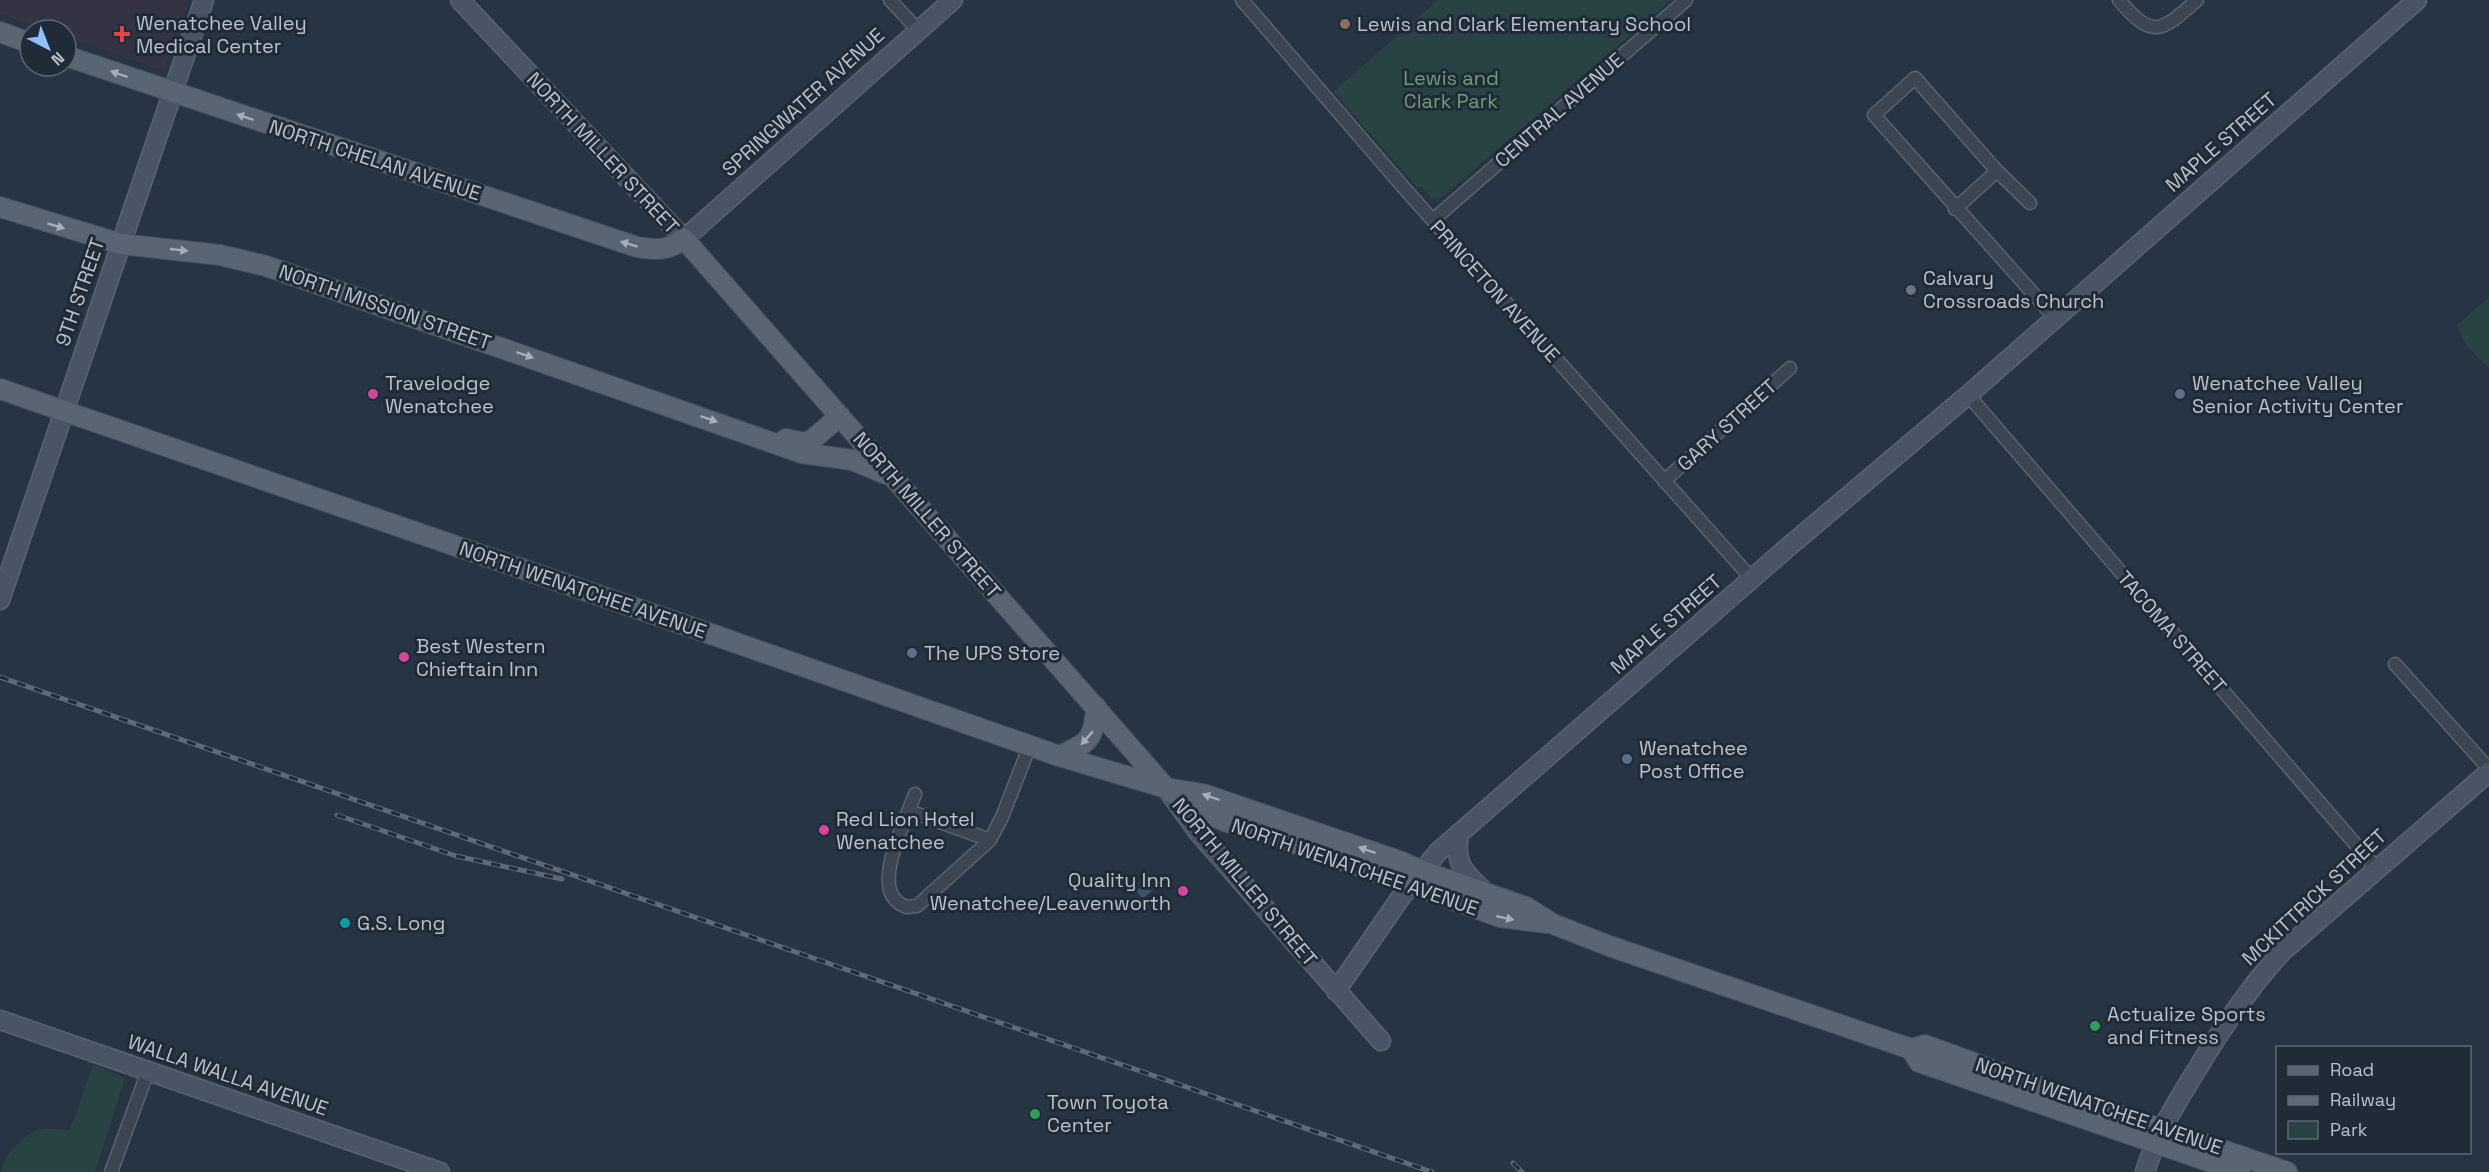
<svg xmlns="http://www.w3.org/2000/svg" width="2489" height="1172" font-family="'Space Grotesk',sans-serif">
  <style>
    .medical { fill: #343343 }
    .green { fill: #294244 }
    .water { fill: #3c536c }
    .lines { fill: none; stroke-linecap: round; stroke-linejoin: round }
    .street-casing { stroke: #596470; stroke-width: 15 }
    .secondary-casing { stroke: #596470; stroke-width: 21 }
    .primary-casing { stroke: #454f5c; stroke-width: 22 }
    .street { stroke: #3b4652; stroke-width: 12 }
    .secondary { stroke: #495565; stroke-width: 18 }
    .primary { stroke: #596572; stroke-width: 20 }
    .rail-casing { stroke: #5d6a79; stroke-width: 5 }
    .rail { stroke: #202b38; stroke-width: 3; stroke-dasharray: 9; stroke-linecap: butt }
    .oneway { fill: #a5afba }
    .education-dot { fill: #8d6e63; stroke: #202b38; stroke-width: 2 }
    .health-dot { fill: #e0444e; stroke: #202b38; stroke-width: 2 }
    .worship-dot { fill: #6b7280; stroke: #202b38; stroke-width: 2 }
    .hotel-dot { fill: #d1479c; stroke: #202b38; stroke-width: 2 }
    .service-dot { fill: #5c6f8a; stroke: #202b38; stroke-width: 2 }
    .culture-dot { fill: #0f9aa8; stroke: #202b38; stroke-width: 2 }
    .leisure-dot { fill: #2e9e5b; stroke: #202b38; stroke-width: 2 }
    .labels { text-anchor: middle; stroke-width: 6; stroke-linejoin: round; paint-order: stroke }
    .poi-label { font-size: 20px; fill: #b8c1cc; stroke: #202b38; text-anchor: start }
    .park-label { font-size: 20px; fill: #6f9d77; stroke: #202b38 }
    .street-label { font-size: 20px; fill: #b8c1cc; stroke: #202b38 }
  </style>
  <rect width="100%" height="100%" fill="#273443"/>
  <path class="medical" d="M0,0h189l-25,71 -98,-34v-7h-20l-46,-16z"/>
  <path class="green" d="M1438,0h233l-230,198h-10l-10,-12 -3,2 -85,-96z
    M2489,297v71l-21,-20 -12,-22z
    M93,1064l32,14 -30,94h-94c2,-17 23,-40 41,-43 8,-1 19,1 28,1z"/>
  <path class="water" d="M1150,879l6,7 -13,13 -7,-8z"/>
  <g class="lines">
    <defs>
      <path id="street" d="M890,0l28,30
        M1242,0l162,188 348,391
        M2119,0c34,40 42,32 78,0
        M2030,203l-33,-32 -82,-93 -41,37 181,203
        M1955,209l42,-38
        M1433,220l253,-220
        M1968,395l408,473
        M1664,481l126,-113
        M2395,664l94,105
        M915,794c-9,25 -29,65 -26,91 1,11 8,18 17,22l11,-1 73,-66 12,-23 28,-72
        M909,811l81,29
        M111,1172l37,-101"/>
      <path id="secondary" d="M460,0l224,239 269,-239
        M0,600l204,-600
        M1169,792l29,40 183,209
        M1459,833c-5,32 5,39 27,60
        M1336,991l65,-94 37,-45 349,-304 181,-153 449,-395
        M0,1020l440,152
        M2145,1172c12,-39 33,-72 54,-106 25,-41 51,-80 84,-115l206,-179"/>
      <path id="primary" d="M0,32l30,11
        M66,56l571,191c19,3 31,4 47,-8l482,549c36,27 62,36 106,47l228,82 47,6
        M0,207l121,37 99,11 46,11 536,187 50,7 34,14
        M0,389l714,246 345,121 107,32 37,6 199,68 20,9 104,36 27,17 59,23 299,102 14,-4 142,52 220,75
        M786,439l19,4 8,-4 27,-23
        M1059,756c30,-13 35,-16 37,-49
        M1911,1049l8,13 321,110"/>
    </defs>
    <use href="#street" class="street-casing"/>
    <use href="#secondary" class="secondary-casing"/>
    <use href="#primary" class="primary-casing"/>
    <use href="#street" class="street"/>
    <use href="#secondary" class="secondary"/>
    <use href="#primary" class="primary"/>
    <defs>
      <path id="rail" d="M0,677l1432,495
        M337,815l119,41 106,23
        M1513,1163l9,9"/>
    </defs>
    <use href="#rail" class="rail-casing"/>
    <use href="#rail" class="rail"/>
  </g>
  <defs><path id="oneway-solid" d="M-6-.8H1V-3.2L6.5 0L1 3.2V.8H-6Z" transform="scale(1.5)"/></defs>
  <g class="oneway">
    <use href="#oneway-solid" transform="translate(119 74) rotate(-161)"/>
    <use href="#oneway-solid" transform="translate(245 117) rotate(-162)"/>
    <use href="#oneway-solid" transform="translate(56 226) rotate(17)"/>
    <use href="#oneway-solid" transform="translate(629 244) rotate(-163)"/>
    <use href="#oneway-solid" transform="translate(179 250) rotate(6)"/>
    <use href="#oneway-solid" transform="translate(525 355) rotate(19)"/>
    <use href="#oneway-solid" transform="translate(709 419) rotate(19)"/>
    <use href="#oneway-solid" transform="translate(1087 738) rotate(131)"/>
    <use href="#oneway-solid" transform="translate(1211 797) rotate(-161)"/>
    <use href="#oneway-solid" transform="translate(1367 850) rotate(-161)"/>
    <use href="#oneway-solid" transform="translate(1505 918) rotate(12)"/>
  </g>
  <circle class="education-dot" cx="1345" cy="24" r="6"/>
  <path class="health-dot" d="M119 25h6v6h6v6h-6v6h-6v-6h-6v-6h6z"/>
  <circle class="worship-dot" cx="1911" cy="290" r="6"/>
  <g class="hotel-dot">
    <circle cx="373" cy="394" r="6"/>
    <circle cx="404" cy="657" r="6"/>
    <circle cx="824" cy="830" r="6"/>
    <circle cx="1183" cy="891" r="6"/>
  </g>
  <g class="service-dot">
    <circle cx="2180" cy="394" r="6"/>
    <circle cx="912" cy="653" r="6"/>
    <circle cx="1627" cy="759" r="6"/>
  </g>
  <circle class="culture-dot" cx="345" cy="923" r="6"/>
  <g class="leisure-dot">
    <circle cx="2095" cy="1026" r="6"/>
    <circle cx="1035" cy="1114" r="6"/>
  </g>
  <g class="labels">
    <g class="poi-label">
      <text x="136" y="30">Wenatchee Valley<tspan x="136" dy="23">Medical Center</tspan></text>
      <text x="1357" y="31">Lewis and Clark Elementary School</text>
      <text x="1923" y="285">Calvary<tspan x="1923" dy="23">Crossroads Church</tspan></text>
      <text x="385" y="390">Travelodge<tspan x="385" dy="23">Wenatchee</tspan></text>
      <text x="2192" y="390">Wenatchee Valley<tspan x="2192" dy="23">Senior Activity Center</tspan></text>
      <text x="416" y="653">Best Western<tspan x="416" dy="23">Chieftain Inn</tspan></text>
      <text x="924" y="660">The UPS Store</text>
      <text x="1639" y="755">Wenatchee<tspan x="1639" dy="23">Post Office</tspan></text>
      <text x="836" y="826">Red Lion Hotel<tspan x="836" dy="23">Wenatchee</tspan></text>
      <text x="1171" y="887" text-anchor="end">Quality Inn<tspan x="1171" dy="23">Wenatchee/Leavenworth</tspan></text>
      <text x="357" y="930">G.S. Long</text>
      <text x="2107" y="1021">Actualize Sports<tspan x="2107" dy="23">and Fitness</tspan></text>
      <text x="1047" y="1109">Town Toyota<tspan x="1047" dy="23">Center</tspan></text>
    </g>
    <g class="park-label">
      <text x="1451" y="85">Lewis and<tspan x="1451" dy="23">Clark Park</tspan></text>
    </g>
    <g class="street-label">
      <text transform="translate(803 102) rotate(-42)" y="7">SPRINGWATER AVENUE</text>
      <text transform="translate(1559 110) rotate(-41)" y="7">CENTRAL AVENUE</text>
      <text transform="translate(2221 142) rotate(-41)" y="7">MAPLE STREET</text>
      <text transform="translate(603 153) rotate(47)" y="7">NORTH MILLER STREET</text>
      <text transform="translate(375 160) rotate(18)" y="7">NORTH CHELAN AVENUE</text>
      <text transform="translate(1495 291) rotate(48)" y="7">PRINCETON AVENUE</text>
      <text transform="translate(80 292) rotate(-71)" y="7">9TH STREET</text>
      <text transform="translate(385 307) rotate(19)" y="7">NORTH MISSION STREET</text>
      <text transform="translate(1727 425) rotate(-42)" y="7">GARY STREET</text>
      <text transform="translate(927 515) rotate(49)" y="7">NORTH MILLER STREET</text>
      <text transform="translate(583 590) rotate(19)" y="7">NORTH WENATCHEE AVENUE</text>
      <text transform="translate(1666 624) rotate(-41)" y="7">MAPLE STREET</text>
      <text transform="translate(2172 632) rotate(49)" y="7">TACOMA STREET</text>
      <text transform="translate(1355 867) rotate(19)" y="7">NORTH WENATCHEE AVENUE</text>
      <text transform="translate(1245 882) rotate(50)" y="7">NORTH MILLER STREET</text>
      <text transform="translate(2314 897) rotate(-43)" y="7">MCKITTRICK STREET</text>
      <text transform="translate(228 1075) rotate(19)" y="7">WALLA WALLA AVENUE</text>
      <text transform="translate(2099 1106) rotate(19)" y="7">NORTH WENATCHEE AVENUE</text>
    </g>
  </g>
  <rect x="2276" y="1046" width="195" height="108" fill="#202b38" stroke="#5d6773" stroke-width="1.5"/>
  <rect x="2288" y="1066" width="30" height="9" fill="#596572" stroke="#5d6773" stroke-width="1.5"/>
  <text x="2330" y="1076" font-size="18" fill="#b8c1cc">Road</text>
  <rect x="2288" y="1096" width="30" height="9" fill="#5d6a79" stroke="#5d6773" stroke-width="1.5"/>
  <text x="2330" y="1106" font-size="18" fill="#b8c1cc">Railway</text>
  <rect x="2288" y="1121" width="30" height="18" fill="#294244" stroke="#5d6773" stroke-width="1.5"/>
  <text x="2330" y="1136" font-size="18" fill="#b8c1cc">Park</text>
  <g transform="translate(48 48) rotate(138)"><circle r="28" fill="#202b38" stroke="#5d6773" stroke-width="1.5"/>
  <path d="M0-4.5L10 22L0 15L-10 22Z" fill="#90bff9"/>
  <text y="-9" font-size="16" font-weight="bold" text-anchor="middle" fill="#b8c1cc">N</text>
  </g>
</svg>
